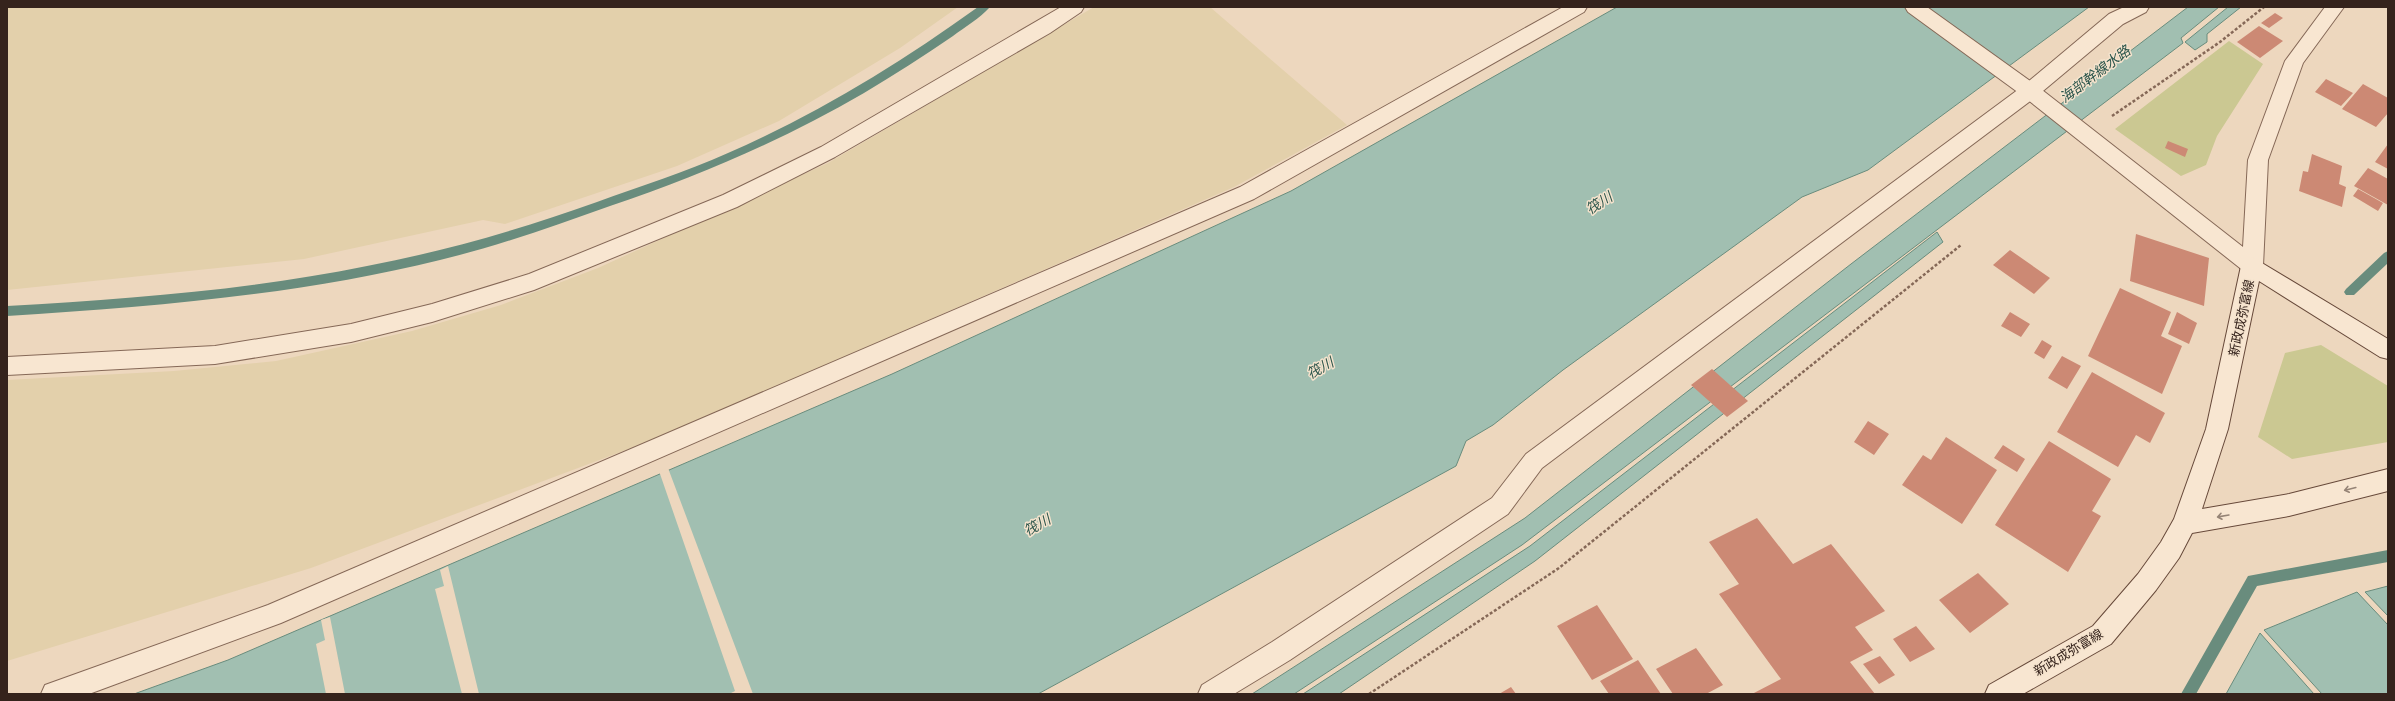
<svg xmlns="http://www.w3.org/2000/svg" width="2395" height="701" font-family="'Libre Baskerville','Noto Sans JP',serif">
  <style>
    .farmland { fill: #e3d0ab }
    .green { fill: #cbc892 }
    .water { fill: #a1bfb1; stroke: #698c7d }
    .pier { fill: #edd7be }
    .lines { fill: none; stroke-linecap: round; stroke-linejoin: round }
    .stream { fill: #698c7d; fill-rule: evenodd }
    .building { fill: #cc8974 }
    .minor-casing { stroke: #856857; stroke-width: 2 }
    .tertiary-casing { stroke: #856857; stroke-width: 2 }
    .secondary-casing { stroke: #67493a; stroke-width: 2 }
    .path { stroke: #856857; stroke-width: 2.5; stroke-dasharray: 3 2; stroke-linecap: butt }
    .minor { fill: #f8e6d1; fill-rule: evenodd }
    .tertiary { fill: #f8e6d1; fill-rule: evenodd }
    .secondary { fill: #f8e6d1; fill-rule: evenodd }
    .oneway { stroke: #968476 }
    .labels { text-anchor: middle; stroke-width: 3; stroke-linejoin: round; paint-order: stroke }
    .street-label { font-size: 13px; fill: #35231c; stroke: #f5e3cd }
    .water-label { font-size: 14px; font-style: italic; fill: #2b554b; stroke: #f5e3cd }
  </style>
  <rect width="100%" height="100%" fill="#edd7be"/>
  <path class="farmland" d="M7,7h951l-58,41 -121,73 -102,45 -172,58 -22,-4 -179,39 -297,31z
    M1094,7h116l137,118 -113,62 -576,251 -347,130 -304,93v-281l167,-9 102,-10 136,-30 89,-26 97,-37 230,-105z"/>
  <path class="green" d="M2229,41l34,23 -46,72 -11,29 -25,11 -66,-47z
    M2321,345l67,41v56l-96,17 -34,-22 27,-84z"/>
  <path class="water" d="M1617,7h472l-221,163 -66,27 -239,173 -70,55 -27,16 -10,25 -418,228h-904l94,-34 664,-286 399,-183z
    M2188,7h31l-38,31 2,5 -661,502 -228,149h-42l273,-176 326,-254z
    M2228,7h13l-34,27v8l-12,8 -10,-8z
    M1937,232l6,10 -408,319 -196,133h-36l227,-148z
    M2388,586v30l-23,-24z
    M2357,592l31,33v69h-66l-58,-64z
    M2260,633l54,61h-88z"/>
  <path class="pier" d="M668,468l85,226h-24l6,-3 -76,-220z
    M448,566l31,128h-17l-27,-105 9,-3 -4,-16z
    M330,617l15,77h-19l-10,-50 9,-4 -4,-20z"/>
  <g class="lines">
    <path class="stream" d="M978,7h12c-10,11 -25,20 -37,29 -29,20 -59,39 -89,57 -81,47 -165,83 -254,113 -56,20 -112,40 -170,54 -142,35 -288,47 -433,56v-10c121,-7 242,-16 360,-40 79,-15 154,-37 230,-64 44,-16 88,-30 131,-49 89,-39 171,-89 250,-146z
      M2388,251v12l-34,32h-8l-2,-3 2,-3 38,-36z
      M2388,550v12l-131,24 -61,108h-15l67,-118z"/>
  </g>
  <path class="building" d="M2275,13l8,5 -14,10 -8,-5z
    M2259,26l24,15 -23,17 -23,-16z
    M2326,79l27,14 -12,13 -26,-14z
    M2363,84l25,14v15l-12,14 -34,-18z
    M2168,141l20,8 -3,8 -20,-9z
    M2388,144v25l-13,-7z
    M2312,154l30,12 -3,18 7,3 -4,20 -43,-16 4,-20 5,1z
    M2368,168l20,11v26l-34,-19z
    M2358,189l25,14 -5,8 -25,-15z
    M2136,234l73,24 -5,48 -74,-25z
    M2010,250l40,28 -16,16 -41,-29z
    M2120,288l51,24 -10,24 21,10 -20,48 -74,-38z
    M2010,312l20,12 -9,13 -20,-11z
    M2177,312l20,11 -8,21 -21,-10z
    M2042,340l10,6 -8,13 -10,-6z
    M2062,356l19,10 -14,23 -19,-11z
    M1712,369l36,32 -21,16 -36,-32z
    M2092,372l73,41 -15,30 -14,-8 -18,32 -61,-35z
    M1868,421l21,13 -15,21 -20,-13z
    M1946,437l51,33 -35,54 -60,-39 21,-30 8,5z
    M2049,441l62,38 -19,32 9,5 -33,56 -73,-47z
    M2003,445l22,14 -8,13 -23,-14z
    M1757,518l36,46 38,-20 54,67 -30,16 18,23 -23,12 25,32h-123l29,-15 -62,-85 20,-10 -30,-42z
    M1978,573l31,31 -39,29 -31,-33z
    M1597,605l36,54 -41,21 -35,-54z
    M1916,626l19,23 -25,13 -17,-23z
    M1696,648l27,37 -17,9h-33l-17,-25z
    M1880,656l15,19 -16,9 -16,-20z
    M1638,660l23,34h-52l-9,-13z
    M1511,687l5,7h-17z"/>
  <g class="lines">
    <defs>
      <path id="minor" d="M1061,7h23l-3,5 -31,21 -215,124 -98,50 -203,83 -102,32 -81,20 -136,22 -208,11v-18l208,-11 136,-22 81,-20 97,-30 194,-79 98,-48z
        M1563,7h24l-3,5 -330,187 -973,424 -192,71h-48l4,-9 223,-80 972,-418z
        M2124,7h25l-3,5 -23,12 -86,72 -495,372 -34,46 -218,146 -56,34h-36l4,-9 70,-43 220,-144 34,-44 497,-368 86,-72z"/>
      <path id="tertiary" d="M1905,7h22l110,79 206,161 5,-87 37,-99 40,-54h19l-41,56 -35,97 -5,106 -4,6 -7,3 -7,-3 -222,-176 -115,-84z"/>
      <path id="secondary" d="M2252,257l136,82v20l-8,-2 -121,-76 -31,148 -26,80 87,-15 99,-25v22l-99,25 -97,17 -13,25 -23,32 -45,54 -88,50h-38l4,-9 104,-59 45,-52 23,-32 13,-23 32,-90 35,-163 4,-6z"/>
    </defs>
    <use href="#minor" class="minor-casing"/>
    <use href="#tertiary" class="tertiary-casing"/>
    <use href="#secondary" class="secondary-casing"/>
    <path class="path" d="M2112,116l108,-74 44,-35
      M1369,694l190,-126 402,-323"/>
    <use href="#minor" class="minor"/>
    <use href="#tertiary" class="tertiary"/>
    <use href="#secondary" class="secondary"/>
  </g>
  <defs><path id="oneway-shaft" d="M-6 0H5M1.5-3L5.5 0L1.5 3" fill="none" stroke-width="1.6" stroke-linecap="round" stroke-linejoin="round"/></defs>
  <g class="oneway">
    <use href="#oneway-shaft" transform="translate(2350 489) rotate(166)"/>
    <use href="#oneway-shaft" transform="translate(2223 516) rotate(170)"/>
  </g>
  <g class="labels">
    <g class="street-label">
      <text transform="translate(2241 318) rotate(-78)" y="5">新政成弥富線</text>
      <text transform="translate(2068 652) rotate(-31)" y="5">新政成弥富線</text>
    </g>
    <g class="water-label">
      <text transform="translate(2095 74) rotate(-37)" y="5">海部幹線水路</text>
      <text transform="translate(1599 203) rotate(-33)" y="5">筏川</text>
      <text transform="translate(1320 368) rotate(-29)" y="5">筏川</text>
      <text transform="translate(1037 525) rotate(-29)" y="5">筏川</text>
    </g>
  </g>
  <rect width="2395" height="701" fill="none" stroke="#35231c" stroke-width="16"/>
</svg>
